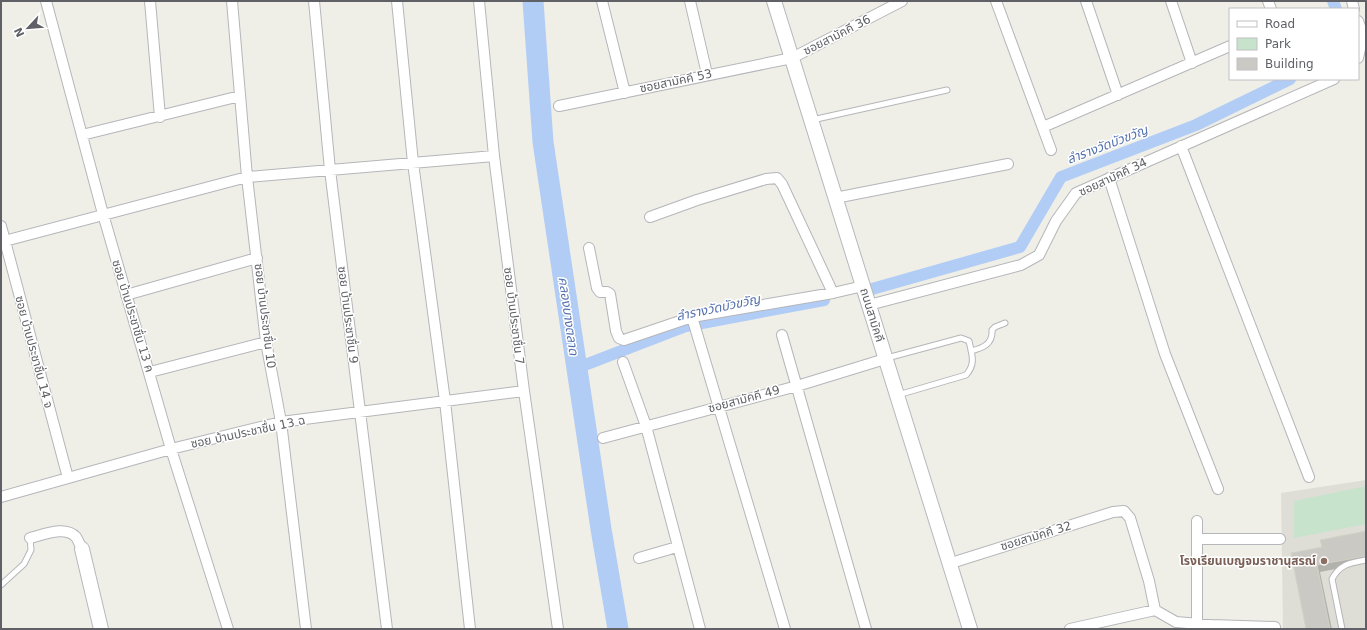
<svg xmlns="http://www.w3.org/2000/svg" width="1367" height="630" font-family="'DejaVu Sans','Noto Sans Thai',sans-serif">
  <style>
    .education { fill: #dfded6 }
    .green { fill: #c8e3cc }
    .shadow { fill: #0003 }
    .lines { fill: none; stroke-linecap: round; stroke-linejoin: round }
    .canal { stroke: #b2cdf5; stroke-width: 12 }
    .river { stroke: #b2cdf5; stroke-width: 21 }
    .building { fill: #cbc9c4; stroke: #d3d1c7 }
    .lane-casing { stroke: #b5b6ba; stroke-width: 7 }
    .street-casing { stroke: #b5b6ba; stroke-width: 12 }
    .secondary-casing { stroke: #b6b8bd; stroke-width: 16 }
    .lane { stroke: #fff; stroke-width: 5 }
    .street { stroke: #fff; stroke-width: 10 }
    .secondary { stroke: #fff; stroke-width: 14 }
    .education-dot { fill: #8d6e63; stroke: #fff; stroke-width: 1.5 }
    .labels { text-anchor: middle; stroke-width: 3; stroke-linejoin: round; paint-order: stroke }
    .street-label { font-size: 12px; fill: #5f6166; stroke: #fff }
    .education-label { font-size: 12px; font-weight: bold; fill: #785e54; stroke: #fff; text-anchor: end }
    .water-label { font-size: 13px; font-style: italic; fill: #5471ae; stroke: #fff }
  </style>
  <rect width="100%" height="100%" fill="#efefe8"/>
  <path class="education" d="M1366,480v149h-83l-2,-136z"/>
  <path class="green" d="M1366,486v38l-72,14v-37z"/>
  <path class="shadow" d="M1366,532v31l-46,9 12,57h-25l-14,-76 30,-5z"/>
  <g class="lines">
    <path class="canal" d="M1333,1l3,8
      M872,289l148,-42 41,-70 135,-52 94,-46
      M577,368l109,-42 138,-26"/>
    <path class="river" d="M533,1l10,141 58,387 17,100"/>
  </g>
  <path class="building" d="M1366,531v25l-49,9 13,64h-24l-15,-76 31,-6 -2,-7z"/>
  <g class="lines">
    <defs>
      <path id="lane" d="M812,120l135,-30
        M971,351c12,-3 22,-7 21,-21l3,-3 10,-4
        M887,358l74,-20 8,3c3,14 7,23 -3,34l-68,20
        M1,585l23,-21 7,-14 -1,-12
        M1342,629l-10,-50c8,-15 18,-16 34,-19"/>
      <path id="street" d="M46,1l57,213 68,235 57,180
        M150,1l10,116
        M232,1l15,176 19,165 15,80 25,207
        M314,1l16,169 57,459
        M397,1l16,162 32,238 25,228
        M479,1l15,155 30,235 34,238
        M602,1l23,92
        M690,1l17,73
        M996,1l55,149
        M1086,1l32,94
        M1171,1l21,62
        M1268,1l3,8
        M1352,1l2,8
        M1358,21l5,14 -5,23
        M559,106l233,-48 110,-57
        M1043,127l187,-81
        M82,135l158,-39
        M1181,146l128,331
        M1109,178l56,176 53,135
        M835,198l173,-34
        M650,217l47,-17 69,-21 11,-1 5,6 51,109
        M1,226l67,252
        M1,242l246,-65 247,-21
        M589,248l8,40 3,4h7l3,2 6,37 3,7 5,2 68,-23 141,-24 30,-7
        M126,295l131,-37
        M869,305l152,-40 18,-10 17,-34 20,-28 258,-114
        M692,317l93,312
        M782,335l84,294
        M623,362l23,64 54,203
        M150,372l116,-30
        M603,438l194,-52 88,-27
        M1,497l170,-48 110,-27 243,-31
        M30,538c13,-3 35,-13 46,-1 2,3 4,8 6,12
        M1197,539h83
        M639,558l38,-11
        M948,564l165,-52 11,-1 6,7 19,63 6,29
        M1155,610l21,12 35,3 64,2
        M1197,624v-103
        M1070,629l85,-19"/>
      <path id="secondary" d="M774,1l196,628
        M82,549l19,80"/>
    </defs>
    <use href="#lane" class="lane-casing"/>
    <use href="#street" class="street-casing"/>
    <use href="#secondary" class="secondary-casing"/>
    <use href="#lane" class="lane"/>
    <use href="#street" class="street"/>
    <use href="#secondary" class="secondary"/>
  </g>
  <circle class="education-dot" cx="1324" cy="561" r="4"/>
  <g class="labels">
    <g class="street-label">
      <text transform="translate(837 35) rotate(-27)" y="4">ซอยสามัคคี 36</text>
      <text transform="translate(676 81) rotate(-12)" y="4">ซอยสามัคคี 53</text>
      <text transform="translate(1113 177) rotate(-25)" y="4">ซอยสามัคคี 34</text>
      <text transform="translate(348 315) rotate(83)" y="4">ซอย บ้านประชาชื่น 9</text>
      <text transform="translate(872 315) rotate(73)" y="4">ถนนสามัคคี</text>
      <text transform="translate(133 316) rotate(73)" y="4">ซอย บ้านประชาชื่น 13 ค</text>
      <text transform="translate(265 316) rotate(83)" y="4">ซอย บ้านประชาชื่น 10</text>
      <text transform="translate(514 316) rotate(83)" y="4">ซอย บ้านประชาชื่น 7</text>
      <text transform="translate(34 352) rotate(75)" y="4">ซอย บ้านประชาชื่น 14 จ</text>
      <text transform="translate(744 399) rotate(-15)" y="4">ซอยสามัคคี 49</text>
      <text transform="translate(248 432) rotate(-12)" y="4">ซอย บ้านประชาชื่น 13 ฉ</text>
      <text transform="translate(1036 536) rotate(-17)" y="4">ซอยสามัคคี 32</text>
    </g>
    <g class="education-label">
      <text x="1316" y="565">โรงเรียนเบญจมราชานุสรณ์</text>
    </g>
    <g class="water-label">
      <text transform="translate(1107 144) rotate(-21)" y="5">ลำรางวัดบัวขวัญ</text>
      <text transform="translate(718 307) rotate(-12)" y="5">ลำรางวัดบัวขวัญ</text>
      <text transform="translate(569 316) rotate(82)" y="5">คลองบางตลาด</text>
    </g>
  </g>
  <rect width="1367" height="630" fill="none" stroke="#5f6166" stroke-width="4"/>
  <rect x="1229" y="8" width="130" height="72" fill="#ffffff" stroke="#bfc0c2"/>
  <rect x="1237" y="21" width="20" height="6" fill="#ffffff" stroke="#bfc0c2"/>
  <text x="1265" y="28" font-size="12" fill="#5f6166">Road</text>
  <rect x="1237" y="38" width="20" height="12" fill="#c8e3cc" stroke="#bfc0c2"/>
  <text x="1265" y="48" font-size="12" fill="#5f6166">Park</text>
  <rect x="1237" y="58" width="20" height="12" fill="#cbc9c4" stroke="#bfc0c2"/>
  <text x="1265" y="68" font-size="12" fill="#5f6166">Building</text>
  <g transform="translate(28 28) rotate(244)" stroke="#ffffff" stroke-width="3" paint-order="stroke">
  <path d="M0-3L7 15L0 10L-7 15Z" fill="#5f6166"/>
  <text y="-6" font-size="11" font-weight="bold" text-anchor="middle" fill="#5f6166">N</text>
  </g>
</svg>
